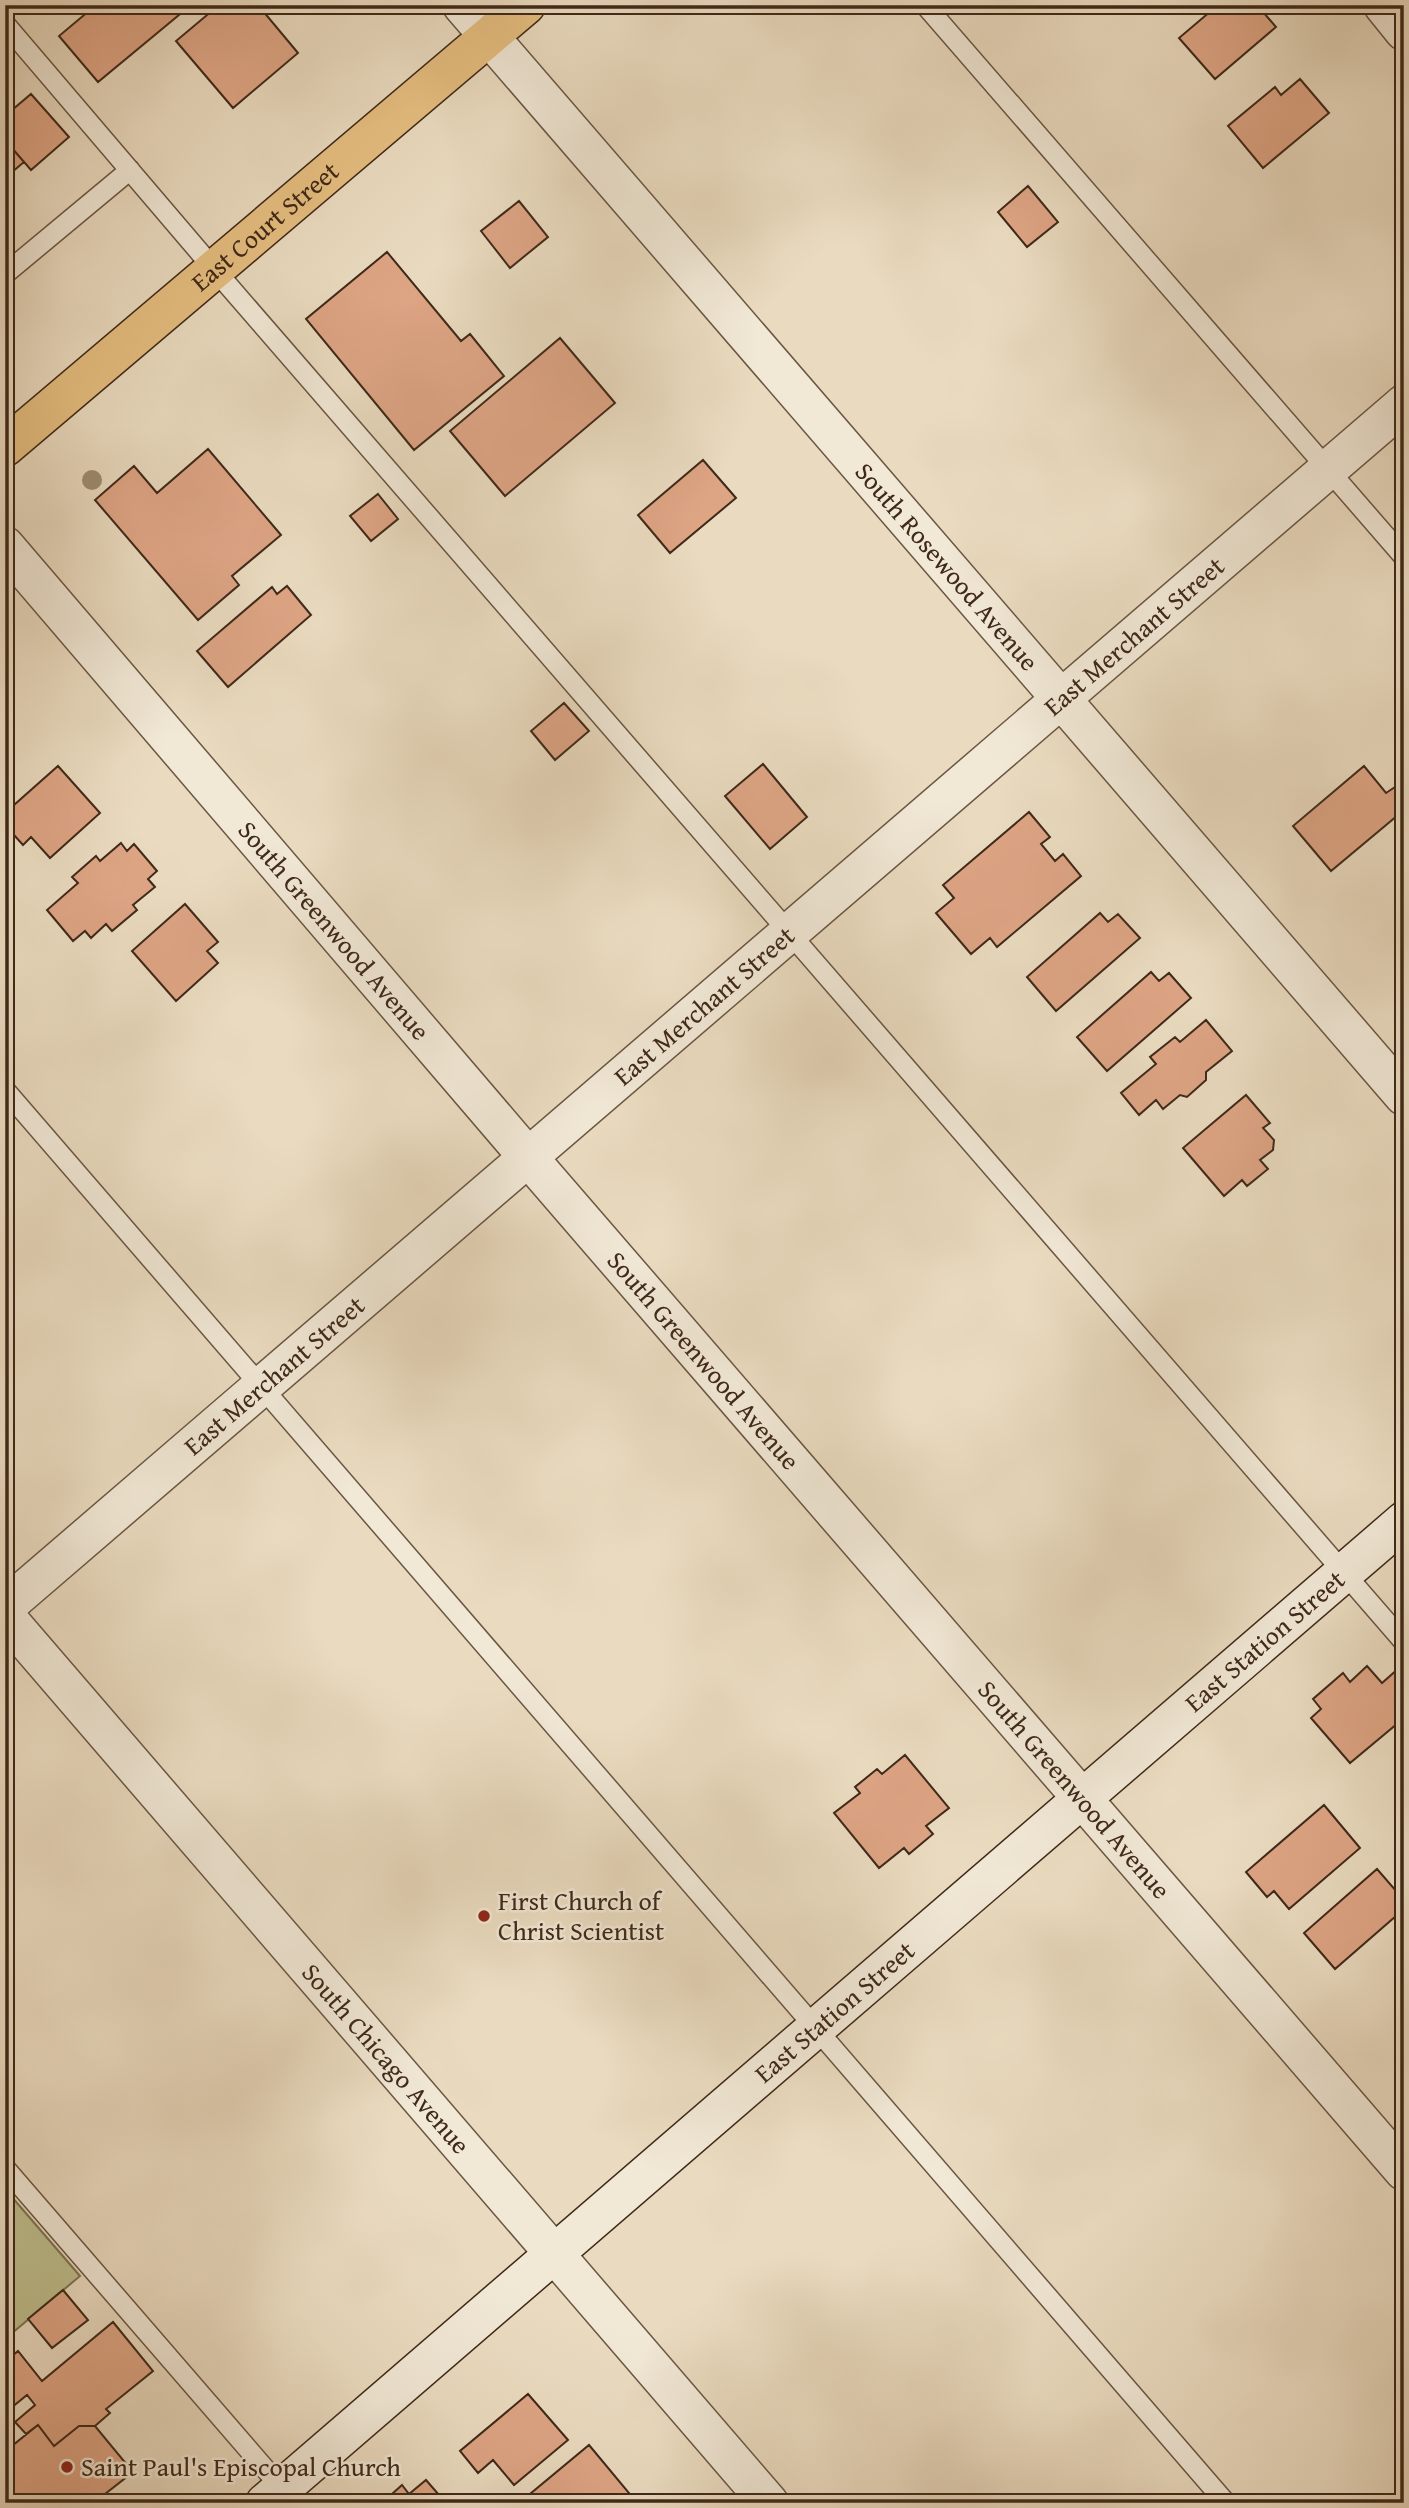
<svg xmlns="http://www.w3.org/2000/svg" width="1409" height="2508" font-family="'Gentium Book Plus',serif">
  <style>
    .green { fill: #bebe8d; stroke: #7e7453; stroke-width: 2 }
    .building { fill: #dea585; stroke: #3f2919; stroke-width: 2 }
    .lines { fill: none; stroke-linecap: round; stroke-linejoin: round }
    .service-casing { stroke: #6a5643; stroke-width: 22 }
    .minor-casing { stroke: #6a5643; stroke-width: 41 }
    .tertiary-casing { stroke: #6a5643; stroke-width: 41 }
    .secondary-casing { stroke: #3f2919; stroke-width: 41 }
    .primary-casing { stroke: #3f2919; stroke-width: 41 }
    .service { stroke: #f1e8d6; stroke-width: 19 }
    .minor { stroke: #f1e8d6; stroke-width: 38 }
    .tertiary { stroke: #f1e8d6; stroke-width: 38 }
    .secondary { stroke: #f1e8d6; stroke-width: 38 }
    .primary { stroke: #e5be80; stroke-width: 38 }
    .tree { fill: #9e8d74 }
    .poi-dot { fill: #8f2418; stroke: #f1e8d6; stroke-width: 2.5 }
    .labels { text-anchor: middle; stroke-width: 5; stroke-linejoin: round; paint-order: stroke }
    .street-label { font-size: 26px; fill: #3f2919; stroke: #f1e8d6 }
    .poi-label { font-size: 26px; fill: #3f2919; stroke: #f1e8d6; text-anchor: start }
  </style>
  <rect width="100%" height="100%" fill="#eadbc0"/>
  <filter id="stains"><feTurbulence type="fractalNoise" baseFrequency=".00286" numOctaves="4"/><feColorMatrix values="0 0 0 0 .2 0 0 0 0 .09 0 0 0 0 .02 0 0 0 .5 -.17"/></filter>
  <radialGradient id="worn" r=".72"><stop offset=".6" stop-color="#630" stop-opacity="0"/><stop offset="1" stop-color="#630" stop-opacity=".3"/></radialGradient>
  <path class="green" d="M5,2189l75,87 -75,63z"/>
  <path class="building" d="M96,5h95l-93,77 -39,-46z
    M219,5h39l40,48 -65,55 -57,-67z
    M1218,5h39l19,22 -61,52 -36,-41z
    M1300,79l29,34 -66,55 -35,-42 47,-39 6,8z
    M31,94l38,43 -38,33 -26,-30v-24z
    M5,140l19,22 -19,16z
    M1028,186l30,36 -31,25 -29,-35z
    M519,201l29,36 -38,31 -29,-37z
    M387,252l74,89 9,-7 34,42 -90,74 -108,-131z
    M560,338l55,65 -110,93 -55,-65z
    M208,449l73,86 -49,41 7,9 -41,35 -103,-120 39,-34 23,27z
    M703,460l33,38 -66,55 -32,-38z
    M378,494l20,25 -27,22 -21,-25z
    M287,586l24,29 -83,72 -31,-36 75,-64 5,7z
    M564,703l25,28 -34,29 -24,-29z
    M763,764l44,53 -37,32 -45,-53z
    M58,766l42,47 -50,45 -19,-21 -8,8 -18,-20v-12z
    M1364,766l22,27 12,-8 6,7v18l-73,61 -38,-45z
    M1029,812l21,25 -9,7 14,17 8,-7 18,22 -84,71 -7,-9 -19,16 -35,-41 18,-15 -11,-13z
    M121,843l6,8 7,-7 23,27 -9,8 7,8 -22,18 4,5 -25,21 -6,-7 -15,14 -6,-7 -12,10 -26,-31 31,-27 -6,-6 24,-21 4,5z
    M185,904l33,38 -11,9 11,12 -42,38 -44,-50z
    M1100,913l8,9 10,-8 22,24 -84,73 -29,-34z
    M1151,972l8,9 10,-8 22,25 -84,73 -30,-34z
    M1206,1020l26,31 -26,21v8l-19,17 -7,-2 -17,14 -7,-9 -17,15 -18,-22 35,-29 -6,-7 25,-20 5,5z
    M1246,1095l24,28 -7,5 11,12 -1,10 -13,10 8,9 -21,17 -5,-6 -18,16 -41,-48z
    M1367,1666l15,17 17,-15 5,6v44l-54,45 -39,-45 10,-9 -8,-10 30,-26 7,9z
    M905,1755l44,53 -23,18 7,8 -24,20 -5,-6 -25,20 -45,-55 26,-20 -5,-6 22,-18 5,5z
    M1324,1805l36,43 -71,61 -15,-18 -7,6 -21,-25z
    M1377,1869l27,31v9l-69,60 -31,-36z
    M63,2290l25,30 -36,28 -24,-29z
    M113,2322l40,49 -47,38 4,4 -15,13h-16l-25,20 -16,-21 -12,9 -11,-12 20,-17 -8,-10 -22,18v-51l13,-11 24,30z
    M528,2394l40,46 -54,45 -21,-25 -15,13 -18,-22z
    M38,2425l16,21 25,-20h16l38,46 -33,26 4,5h-99v-40l8,-6 -6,-7z
    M589,2445l45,54 -5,4h-102l-3,-4z
    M426,2480l20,23h-64l20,-18 7,9z"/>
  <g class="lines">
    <defs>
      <path id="service" d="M925,5l479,552
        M5,24l209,245 1190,1373
        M5,274l125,-104
        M5,1090l1221,1413
        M5,2168l281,325"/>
      <g id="minor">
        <path id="s1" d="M462,5l942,1091"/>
        <path d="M1383,5l21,26"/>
        <path id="s2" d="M5,1607l1399,-1203"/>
        <path id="s3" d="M5,1616l764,887"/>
      </g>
      <g id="tertiary">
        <path id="s4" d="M5,546l522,610 877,1015"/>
      </g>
      <g id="secondary">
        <path id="s5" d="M265,2503l1139,-982"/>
      </g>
      <g id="primary">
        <path id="s6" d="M5,447l521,-442"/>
      </g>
    </defs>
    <use href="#service" class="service-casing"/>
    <use href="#minor" class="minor-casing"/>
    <use href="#tertiary" class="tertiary-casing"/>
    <use href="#secondary" class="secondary-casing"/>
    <use href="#primary" class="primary-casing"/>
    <use href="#service" class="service"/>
    <use href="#minor" class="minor"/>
    <use href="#tertiary" class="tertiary"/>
    <use href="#secondary" class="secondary"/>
    <use href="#primary" class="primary"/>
  </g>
  <circle class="tree" cx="92" cy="480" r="10"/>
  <g class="poi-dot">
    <circle cx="484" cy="1916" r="7"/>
    <circle cx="67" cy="2467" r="7"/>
  </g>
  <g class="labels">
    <g class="street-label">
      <text dy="9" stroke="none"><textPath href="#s6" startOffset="341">East Court Street</textPath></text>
      <text dy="9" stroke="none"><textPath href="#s1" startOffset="742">South Rosewood Avenue</textPath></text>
      <text dy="9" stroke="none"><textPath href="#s2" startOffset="1489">East Merchant Street</textPath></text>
      <text dy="9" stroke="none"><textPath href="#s4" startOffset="506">South Greenwood Avenue</textPath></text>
      <text dy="9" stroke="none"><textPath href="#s2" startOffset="922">East Merchant Street</textPath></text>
      <text dy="9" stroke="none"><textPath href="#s4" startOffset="1073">South Greenwood Avenue</textPath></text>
      <text dy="9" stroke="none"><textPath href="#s2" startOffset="355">East Merchant Street</textPath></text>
      <text dy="9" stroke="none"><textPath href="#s5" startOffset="1320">East Station Street</textPath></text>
      <text dy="9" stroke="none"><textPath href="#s4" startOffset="1640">South Greenwood Avenue</textPath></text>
      <text dy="9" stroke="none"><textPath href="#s5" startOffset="752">East Station Street</textPath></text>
      <text dy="9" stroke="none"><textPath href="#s3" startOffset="584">South Chicago Avenue</textPath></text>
    </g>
    <g class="poi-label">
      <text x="498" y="1910">First Church of<tspan x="498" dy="30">Christ Scientist</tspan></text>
      <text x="81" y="2476">Saint Paul's Episcopal Church</text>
    </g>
  </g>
  <rect width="1409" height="2508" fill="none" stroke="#eadbc0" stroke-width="28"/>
  <rect x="7" y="7" width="1395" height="2494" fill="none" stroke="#3f2919" stroke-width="3.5"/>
  <rect x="14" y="14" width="1381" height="2480" fill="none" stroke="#3f2919" stroke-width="2"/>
  <rect width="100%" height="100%" filter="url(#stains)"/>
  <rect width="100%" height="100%" fill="url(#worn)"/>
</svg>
